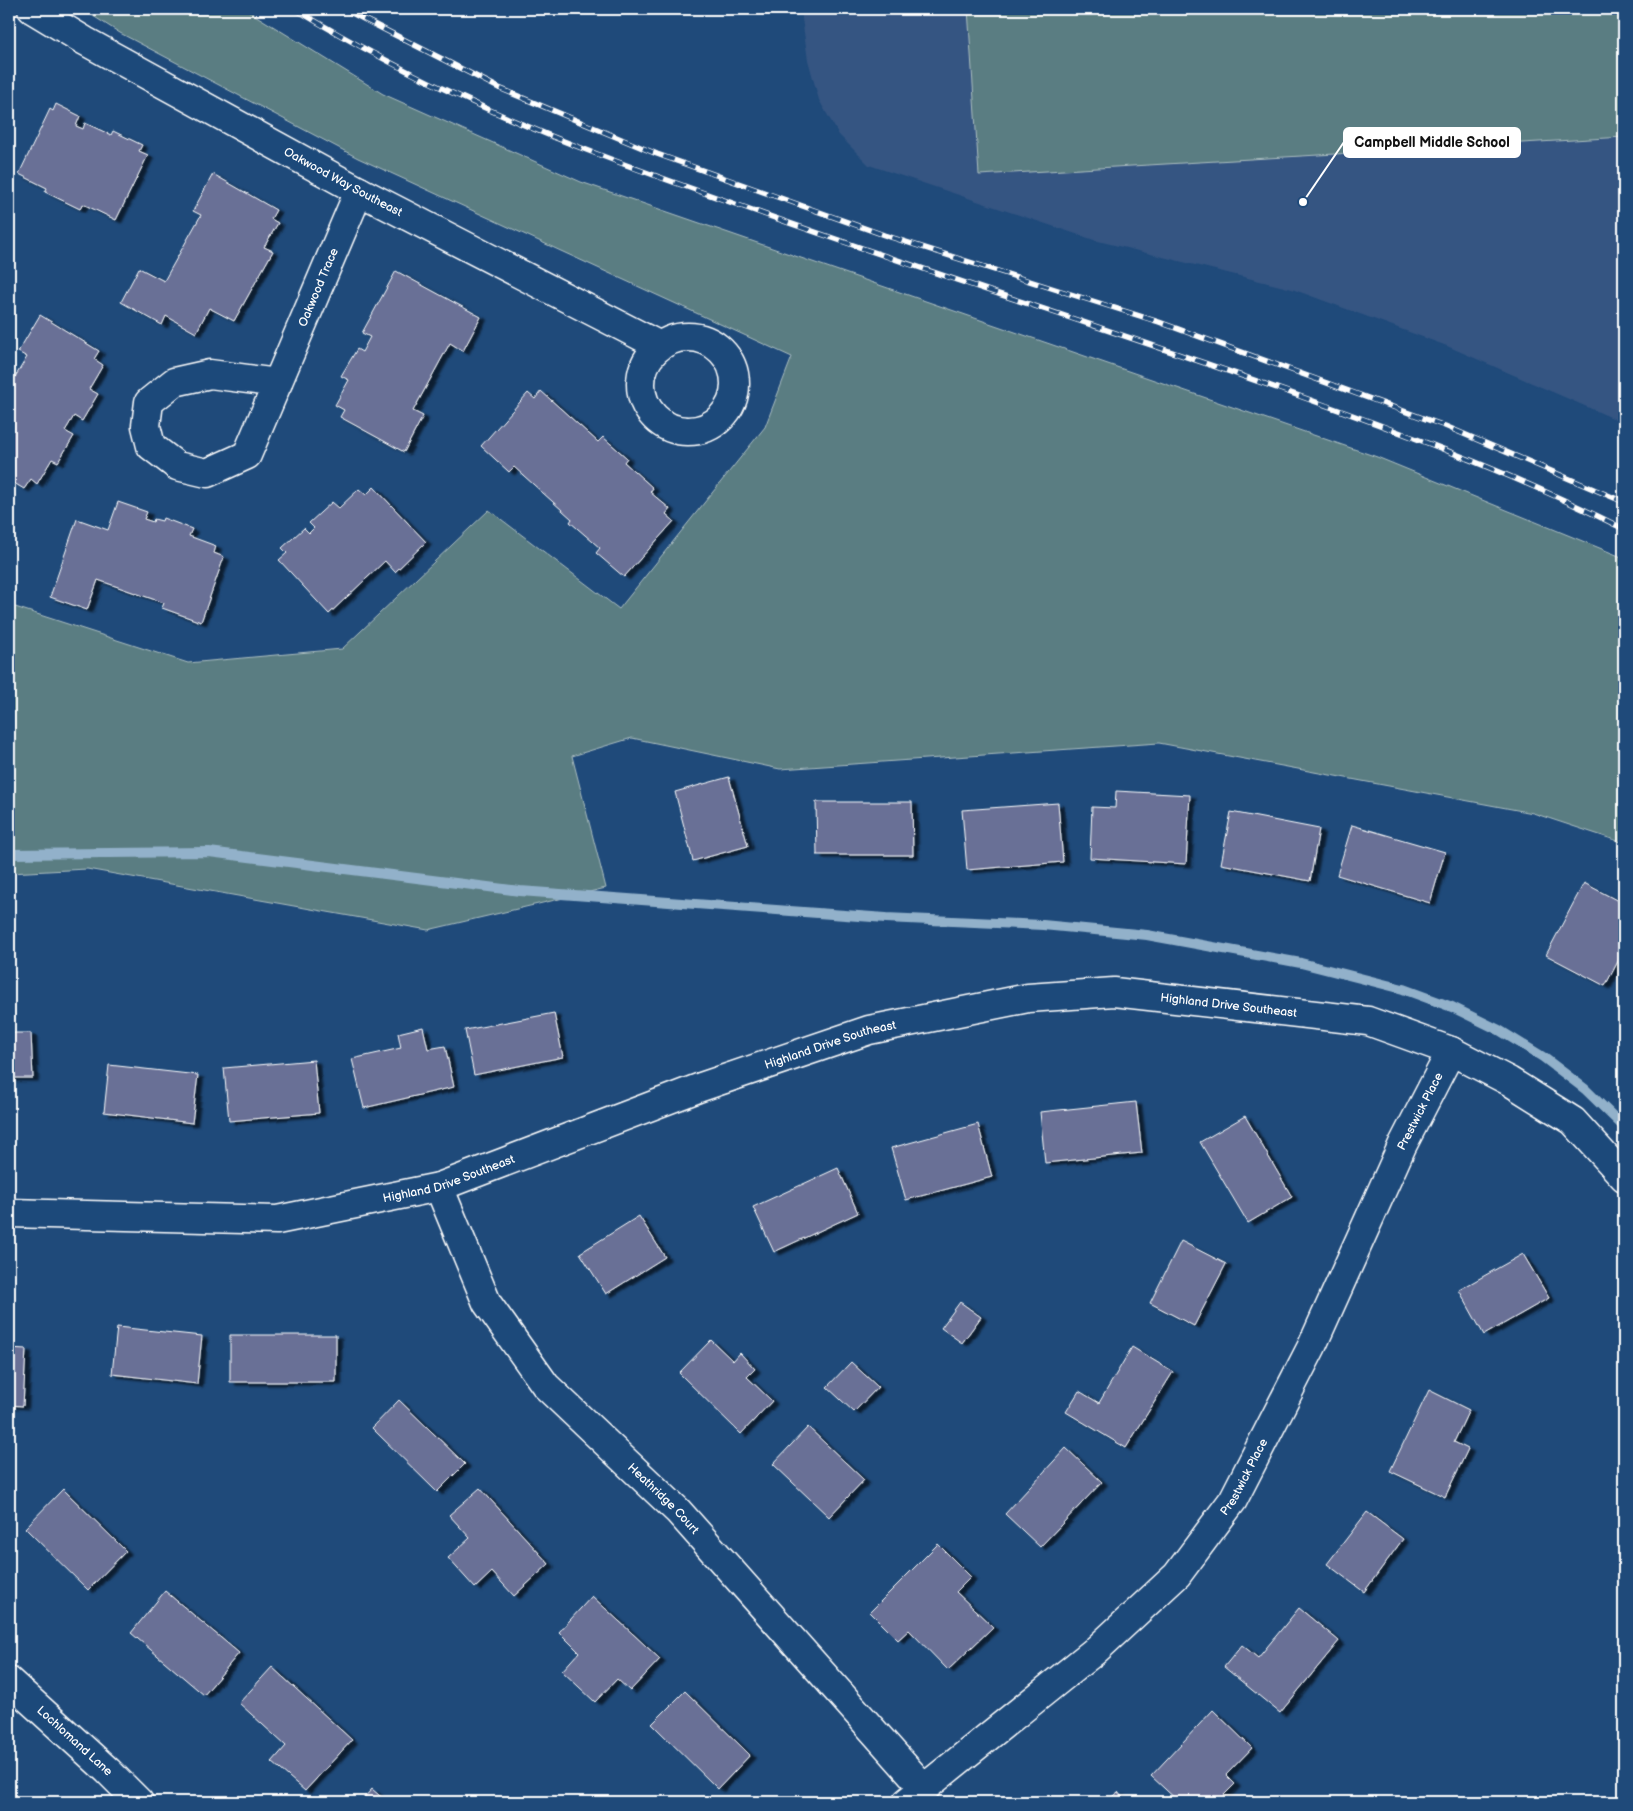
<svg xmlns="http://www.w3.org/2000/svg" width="1633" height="1811" font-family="'Balsamiq Sans',sans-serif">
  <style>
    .built { fill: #355582 }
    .green { fill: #5a7d82; stroke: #acbec0 }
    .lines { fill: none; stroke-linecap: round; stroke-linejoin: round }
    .stream { stroke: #92b1ca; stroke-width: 10 }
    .building { fill: #697096; stroke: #fff; filter: url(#shadow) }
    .minor-casing { stroke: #fff; stroke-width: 31 }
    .minor { stroke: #1f4a7a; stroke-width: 28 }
    .rail-casing { stroke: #fff; stroke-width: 5.5 }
    .rail { stroke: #1f4a7a; stroke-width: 4; stroke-dasharray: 11; stroke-linecap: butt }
    .labels { text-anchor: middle; stroke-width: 5; stroke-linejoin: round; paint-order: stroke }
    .street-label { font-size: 12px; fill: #fff; stroke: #1f4a7a }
    .leader { fill: none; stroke: #fff; stroke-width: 2 }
    .callout-dot { fill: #fff; stroke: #1f4a7a; stroke-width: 2 }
    .callout { fill: #fff; stroke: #fff; stroke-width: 2 }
    .callout-label { font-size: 14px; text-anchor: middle; font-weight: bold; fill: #111 }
  </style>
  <defs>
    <filter id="shadow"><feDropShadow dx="5.5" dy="3" stdDeviation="1" flood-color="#0009"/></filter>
  </defs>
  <rect width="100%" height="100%" fill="#1f4a7a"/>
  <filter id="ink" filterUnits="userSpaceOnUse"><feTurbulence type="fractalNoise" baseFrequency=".02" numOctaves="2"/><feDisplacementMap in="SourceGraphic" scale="10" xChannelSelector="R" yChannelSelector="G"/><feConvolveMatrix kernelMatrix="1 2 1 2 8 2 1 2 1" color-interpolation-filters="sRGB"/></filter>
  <g filter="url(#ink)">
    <path class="built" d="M802,9h822v414l-177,-77 -155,-57 -198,-49 -225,-75 -30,-30 -20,-35 -11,-40 -6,-41z"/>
    <path class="green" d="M82,9h163l138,85 198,88 796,275 247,101v285l-91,-30 -374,-70 -379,26 -148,-31 -60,18 34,132 -178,42 -341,-61 -78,4v-268l179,58 154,-14 147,-139 130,99 146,-182 27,-70 -434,-199 -238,-125z
      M968,9h656v128l-645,38z"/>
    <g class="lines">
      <path class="stream" d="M9,854l200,-2 311,39 366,27 157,7 104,10 154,28 102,26 49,18 47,23 44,27 42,32 39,38"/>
    </g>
    <path class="building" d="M56,104l24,12 -4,10 7,3 2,-6 26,12 2,-4 29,14 -3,6 9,4 -32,65 -33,-16 -3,5 -35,-17 2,-4 -28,-14 31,-65 3,2z
      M213,174l63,36 -5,9 7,4 -14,24 9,4 -39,70 -25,-13 -13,25 -30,-17 -4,9 -41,-23 18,-34 25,13 37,-66 -8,-4z
      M396,271l85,46 -18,34 -13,-8 -37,68 10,5 -19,36 -64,-35 4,-7 -9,-5 14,-25 -8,-4 16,-27 5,3 8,-15 -8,-4z
      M40,315l59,36 -5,8 9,6 -14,24 9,5 -16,27 -8,-5 -9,15 9,5 -16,26 -6,-3 -15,25 -6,-5 -7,10 -15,-9v-93l18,-30 -9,-5z
      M541,391l57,51 5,-5 24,21 -3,4 29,26 -3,4 20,17 -4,5 8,7 -50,56 -28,-24 4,-5 -30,-26 2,-3 -58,-52 -5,5 -28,-26 47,-53 7,6z
      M374,487l52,55 -31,30 -10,-11 -56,53 -50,-54 8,-7 -5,-5 22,-20 5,5 5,-5 -5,-5 23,-21 7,6 20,-19 7,6z
      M118,502l29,10 -3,7 9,3 1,-3 8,2 1,-3 29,11 -3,7 27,10 -2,7 10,4 -23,65 -39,-14 2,-5 -66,-23 -11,30 -37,-13 27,-78 31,11z
      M729,777l19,69 -55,15 -18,-69z
      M1116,791l74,4 -4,69 -96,-6 2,-51 23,1z
      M816,802h96l1,53h-96z
      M1058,803l5,59 -96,8 -5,-60z
      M1231,812l88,17 -9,52 -89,-17z
      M1352,825l93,27 -15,51 -93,-28z
      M1584,883l40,21v46l-19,36 -59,-31z
      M554,1013l9,44 -89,18 -9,-45z
      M423,1027l5,22 17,-3 9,41 -90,21 -12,-49 49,-11 -3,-15z
      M9,1033h22l2,45h-24z
      M314,1060l5,53 -90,8 -5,-53z
      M109,1065l89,10 -6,48 -88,-11z
      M1136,1102l6,51 -97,10 -5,-51z
      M1245,1116l47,81 -44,26 -48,-81z
      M978,1124l14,53 -86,23 -15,-52z
      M838,1168l20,45 -84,39 -21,-45z
      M639,1216l26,41 -59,37 -26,-41z
      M1181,1241l45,23 -32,62 -44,-23z
      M1523,1254l26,44 -65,37 -25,-45z
      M960,1302l21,15 -19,26 -21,-15z
      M117,1327l85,9 -5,48 -85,-10z
      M230,1335h106v47h-106z
      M711,1340l22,21 7,-8 15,16 -8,8 25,24 -31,33 -62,-61z
      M1132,1347l41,25 -47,76 -60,-36 13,-21 20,12z
      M9,1348l17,1 -3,57 -14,-1z
      M851,1362l27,25 -24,25 -27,-25z
      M1429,1390l40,20 -15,32 14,7 -23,48 -55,-26z
      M399,1400l66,64 -28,28 -65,-64z
      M808,1427l56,53 -35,37 -56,-53z
      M1066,1448l36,34 -62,65 -35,-33z
      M480,1488l69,76 -35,32 -22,-24 -17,16 -27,-30 22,-20 -21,-23z
      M63,1489l63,62 -38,39 -63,-62z
      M1367,1512l36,27 -39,53 -37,-28z
      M938,1544l33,33 -15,15 37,35 -45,43 -39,-40 -11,10 -28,-28z
      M165,1591l74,62 -35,42 -73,-62z
      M592,1596l68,63 -30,32 -13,-12 -22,23 -33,-31 17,-19 -20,-20z
      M1299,1608l40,33 -59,72 -56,-46 18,-22 16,13z
      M272,1667l80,73 -47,51 -33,-29 14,-16 -47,-43z
      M685,1691l65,64 -32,34 -66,-65z
      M1213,1710l39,38 -26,27 9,9 -18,18h-38l-28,-26z
      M372,1789l15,13h-27z
      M1118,1792l8,10h-21z"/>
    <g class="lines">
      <defs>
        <g id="minor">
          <path id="s1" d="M32,9l53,32 274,150 301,155"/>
          <circle cx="688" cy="384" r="47"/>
          <path id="s2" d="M278,383l-68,-9 -36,8 -25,20 -3,24 5,20 26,20 30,7 40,-18 112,-264"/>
          <path id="s3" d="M439,1187l48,116 59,83 132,125 247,278"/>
          <path id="s4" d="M9,1213l268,7 162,-33 262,-100 168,-57 159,-32 86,-6 254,29 83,30 58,30 64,40 51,56"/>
          <path id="s5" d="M9,1681l99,90 31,31"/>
          <path id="s6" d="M907,1802l189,-152 81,-75 56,-75 79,-154 90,-200 49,-95"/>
        </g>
      </defs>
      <use href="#minor" class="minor-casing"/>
      <use href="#minor" class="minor"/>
      <defs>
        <path id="rail" d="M295,9c57,34 117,66 177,93 83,38 169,69 255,99 181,65 364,122 544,185 120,42 240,86 353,143
          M344,9l155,79 158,66 227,81 275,87 286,104 179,76"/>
      </defs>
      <use href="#rail" class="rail-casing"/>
      <use href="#rail" class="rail"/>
    </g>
  </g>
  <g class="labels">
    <g class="street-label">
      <text dy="4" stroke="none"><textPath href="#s1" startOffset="356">Oakwood Way Southeast</textPath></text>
      <text dy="4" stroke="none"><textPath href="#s2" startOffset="472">Oakwood Trace</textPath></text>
      <text dy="4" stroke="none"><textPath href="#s4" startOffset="1255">Highland Drive Southeast</textPath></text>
      <text dy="4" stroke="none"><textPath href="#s4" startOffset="850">Highland Drive Southeast</textPath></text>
      <text dy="4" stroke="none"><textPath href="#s6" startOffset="878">Prestwick Place</textPath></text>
      <text dy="4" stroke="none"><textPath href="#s4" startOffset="445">Highland Drive Southeast</textPath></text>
      <text dy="4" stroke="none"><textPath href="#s6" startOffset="472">Prestwick Place</textPath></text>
      <text dy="4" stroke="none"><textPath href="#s3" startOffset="390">Heathridge Court</textPath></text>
      <text dy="4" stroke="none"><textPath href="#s5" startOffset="89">Lochlomand Lane</textPath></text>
    </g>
  </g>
  <path class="leader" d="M1303 202L1344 142"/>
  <circle class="callout-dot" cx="1303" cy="202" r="5"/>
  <rect class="callout" x="1344" y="128" width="176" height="29" rx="5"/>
  <g class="callout-label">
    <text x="1432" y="147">Campbell Middle School</text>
  </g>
  <rect width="1633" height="1811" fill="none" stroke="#1f4a7a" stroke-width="30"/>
  <rect x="15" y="15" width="1603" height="1781" fill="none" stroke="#fff" stroke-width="2" filter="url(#ink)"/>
</svg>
